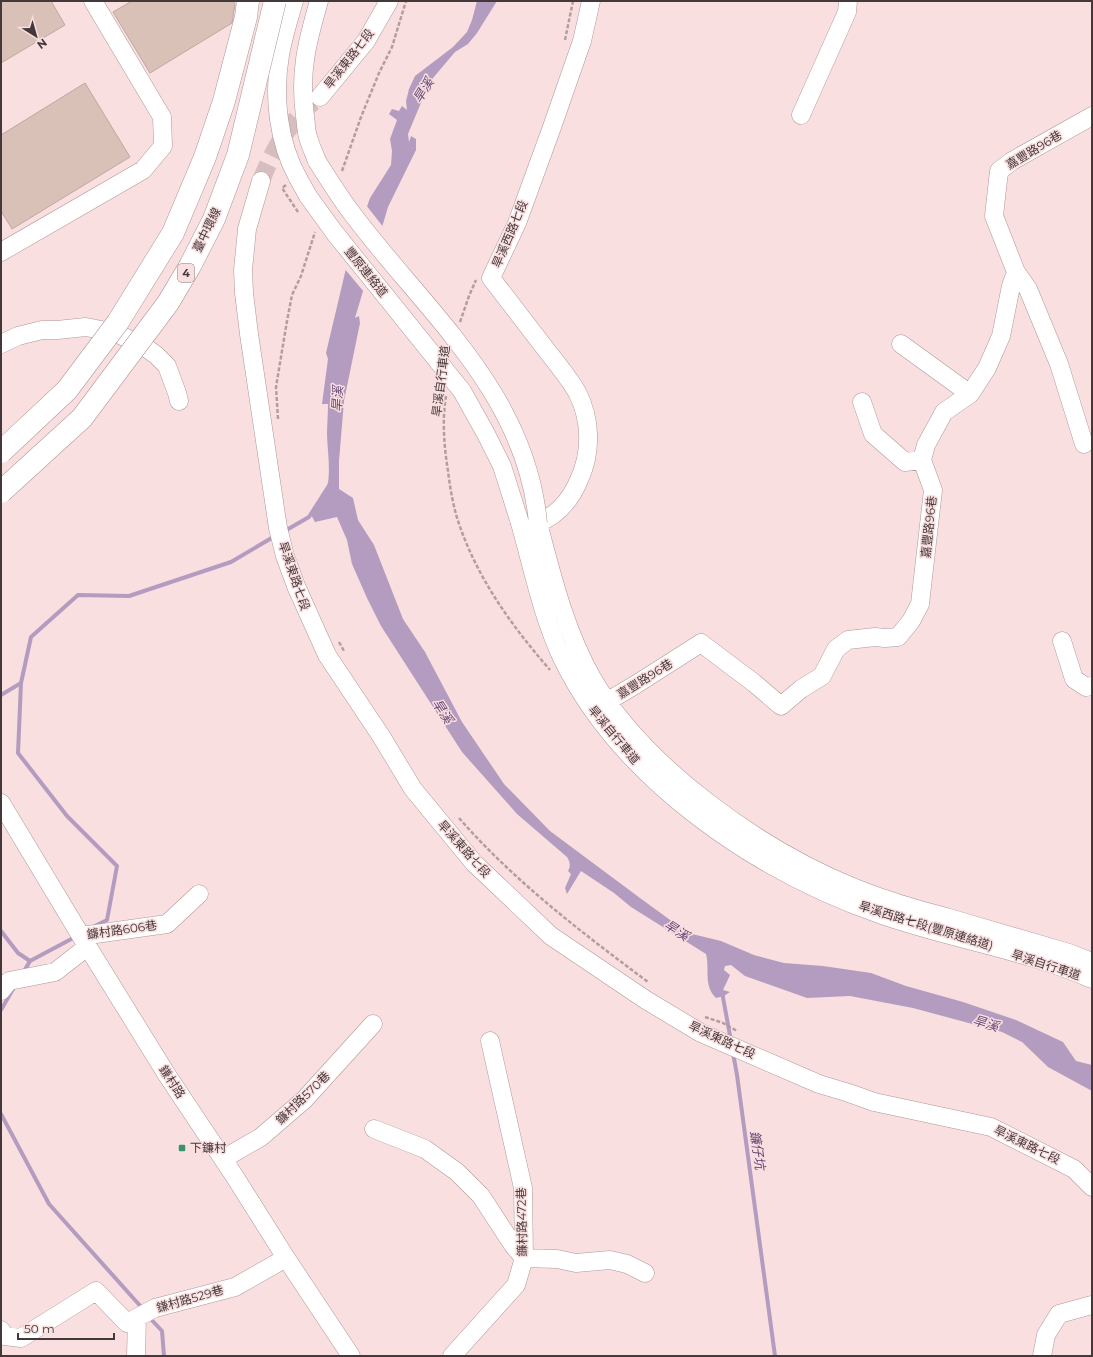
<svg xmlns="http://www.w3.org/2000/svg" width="1093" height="1357" font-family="Montserrat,'Noto Sans TC',sans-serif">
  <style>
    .water { fill: #b39cbf }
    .pier { fill: #fadfe0 }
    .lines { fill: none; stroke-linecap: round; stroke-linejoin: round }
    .stream { stroke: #b39cbf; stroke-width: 4 }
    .building { fill: #d9c1b8; stroke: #bfa89f }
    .minor-tunnel { stroke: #d6bebf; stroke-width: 18; stroke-dasharray: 18 9; stroke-linecap: butt }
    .minor-casing { stroke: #b09698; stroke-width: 19 }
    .path { stroke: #b39e9f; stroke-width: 2.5; stroke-dasharray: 4 2; stroke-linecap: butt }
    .minor { stroke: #fff; stroke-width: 18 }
    .minor-bridge-casing { stroke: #b09698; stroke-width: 19; stroke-linecap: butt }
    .highway-bridge-casing { stroke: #b09698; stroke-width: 23; stroke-linecap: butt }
    .minor-bridge { stroke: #fff; stroke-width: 18 }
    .highway-bridge { stroke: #fff; stroke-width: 22 }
    .poi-dot { fill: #37936a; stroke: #fadfe0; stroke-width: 1.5 }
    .labels { text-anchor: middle; stroke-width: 3; stroke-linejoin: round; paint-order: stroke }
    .shield { fill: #fadfe0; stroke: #7b6b6c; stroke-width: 1 }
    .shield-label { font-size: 11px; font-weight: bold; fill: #44393a }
    .street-label { font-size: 12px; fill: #44393a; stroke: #fadfe0 }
    .poi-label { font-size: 12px; fill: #44393a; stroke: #fadfe0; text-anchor: start }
    .water-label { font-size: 13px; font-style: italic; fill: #654575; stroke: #fadfe0 }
  </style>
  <rect width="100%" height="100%" fill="#fadfe0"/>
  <path class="water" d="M477,1h20l-20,32 -9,11 -13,8 -22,26 -10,20 -15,36 1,8 2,-6 5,3v11l-28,57 -33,111 4,-2 1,7 -16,78 -5,60v28l14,9 5,22 16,25 29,74 22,33 37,70 42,62 46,47 90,67 48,35 33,8 33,14 30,8 39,3 48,7 35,13 57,16 53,18 47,22 13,19 16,4v26l-44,-24 -26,-25 -20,-10 -89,-24 -63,-12 -43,2 -62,-22 -14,-11 -6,1 -1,4 6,5 -7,15 7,2 -6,4 -8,2c-13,-13 -6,-29 -10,-44l-75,-47 -17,-14 -33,-22 -14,23 -2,-6 6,-14 -3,-3c3,-5 2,-9 -1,-14l-50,-43 -55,-62 -81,-126 -14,-28 -15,-34 -5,-24 -10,-23 -22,5 -5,-9c26,-19 18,-50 17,-78 0,-10 1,-21 1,-31h-6l6,-45 -2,-6 22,-93 22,-62 21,-33 1,-14 -2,-12 7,-19 -8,-6 3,-5 7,2 3,-5 5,4 -1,-9 3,-12 6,-13 38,-29 14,-15 5,-12z"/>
  <path class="pier" d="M366,205l18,23 -20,64 -20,-24z"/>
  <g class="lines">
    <path class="stream" d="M283,532l26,-15 21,-33
      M1,695l20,-12
      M95,926l12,-6 10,-54 -50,-50 -49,-63 3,-70 10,-46 47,-42 51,1 102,-34 44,-26
      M1,931l17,22 12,8
      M23,973l7,-12 47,-25
      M722,992l9,49
      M1,1010l12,-21
      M733,1053l4,22 38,281
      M1,1114l48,90 94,105
      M148,1316l14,15 2,25"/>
  </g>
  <path class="building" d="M1,1h50l14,24 -64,38z
    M132,1h101l2,3 -3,19 -82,50 -37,-61z
    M85,83l45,74 -118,72 -11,-18v-76z"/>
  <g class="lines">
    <path class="minor-tunnel" d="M261,181c12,-31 27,-57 52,-79"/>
    <defs>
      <path id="minor" d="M294,1c-5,18 -11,36 -14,54 -7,41 -2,87 18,123
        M591,1l-9,40 -30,86 -35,96 -26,55c17,22 33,43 50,65 12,16 26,32 36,49 14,27 15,60 2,88 -8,19 -21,35 -41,43 14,53 27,107 54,155 52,90 169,172 263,210 30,12 60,21 91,29 41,12 82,24 123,36l23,9
        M320,97l46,-56 23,-40
        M801,115l46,-103 1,-11
        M317,161c-3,-8 -7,-16 -9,-24 -2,-6 -2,-14 -3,-21 -6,-43 2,-74 14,-115
        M261,181l-14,48 -4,41 1,23 5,41 29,194 7,28 11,30 31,69 54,81 32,53 61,74 77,73 95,64 55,33 118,51 30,9 25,9 117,25 83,42 18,18
        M1,252l142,-82 20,-24 -1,-29 -69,-116
        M1016,272l12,17 31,75 25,80
        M1,344l17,-8 24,-6h15l29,-3 30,6 29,14 11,8 11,11 10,27 2,8
        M901,344l69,50
        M862,402l11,32 32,28 17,-2
        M520,523c13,46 22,92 42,135 59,122 195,214 320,257 69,24 143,35 210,64
        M1062,641l12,38 12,8 6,-1
        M608,701l27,-16 66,-42 53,40 27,23 20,-17 21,-13 14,-27 12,-9 27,-3 10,1 13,-1 13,-16 9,-17 13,-114 -11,-30 4,-15 18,-33 26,-18 17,-26 14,-32 10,-50 5,-14 -22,-56 5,-45 13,-10 80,-45
        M1,803l80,133 86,139 68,102 51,81 65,98
        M81,936l86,-12 32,-30
        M1,991l8,-10 46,-9 32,-25
        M374,1129l51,20 32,23 24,24 32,49 11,13 33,1 19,4 34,-3 17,4 18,9
        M223,1159l38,-22 43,-37 69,-76
        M1,1330l4,6 16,2 75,-47 31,32 28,-15 80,-21 51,-29
        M136,1356l1,-38
        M452,1356l64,-71 8,-27 -1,-70 -33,-147
        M1042,1356l4,-21 13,-21 33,-9"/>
    </defs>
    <use href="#minor" class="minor-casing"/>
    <path class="path" d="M565,40l8,-39
      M342,171l19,-54 18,-44 13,-26 14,-46
      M286,185l-4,3 16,24
      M460,322l9,-26 7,-16
      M446,396c-4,24 -2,50 2,75 2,17 5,34 10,50 19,57 53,104 92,149
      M278,419l-2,-32 11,-66 5,-26 9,-19 14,-44
      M339,642l5,9
      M459,818c55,63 122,114 189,164
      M705,1017l18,6 14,8"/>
    <use href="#minor" class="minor"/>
    <defs>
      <path id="minor-bridge" d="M317,161c12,19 23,37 37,55 73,97 172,177 184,307
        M298,178l10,18 26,36 128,159 24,43 16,32 18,57"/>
      <path id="highway-bridge" d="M1,452l66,-62 51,-68 55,-89 32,-76 19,-56 22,-84 2,-16
        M1,492l81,-74 86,-115 22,-37 24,-47 24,-64 37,-154"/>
    </defs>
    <use href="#minor-bridge" class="minor-bridge-casing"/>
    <use href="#highway-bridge" class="highway-bridge-casing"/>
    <use href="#minor-bridge" class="minor-bridge"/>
    <use href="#highway-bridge" class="highway-bridge"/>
  </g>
  <rect class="poi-dot" x="178" y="1144" width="8" height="8" rx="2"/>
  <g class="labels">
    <rect class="shield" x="178" y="264" width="16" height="18" rx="3"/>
    <g class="shield-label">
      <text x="186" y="277">4</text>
    </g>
    <g class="street-label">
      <text transform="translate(349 59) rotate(-52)" y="4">旱溪東路七段</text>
      <text transform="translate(1034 150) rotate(-31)" y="4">嘉豐路96巷</text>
      <text transform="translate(207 230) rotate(-64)" y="4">臺中環線</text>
      <text transform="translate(510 234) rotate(-67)" y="4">旱溪西路七段</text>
      <text transform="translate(366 272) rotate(51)" y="4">豐原連絡道</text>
      <text transform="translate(441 381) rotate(-83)" y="4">旱溪自行車道</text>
      <text transform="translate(929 527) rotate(-84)" y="4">嘉豐路96巷</text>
      <text transform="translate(294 576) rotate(71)" y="4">旱溪東路七段</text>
      <text transform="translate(645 679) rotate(-32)" y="4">嘉豐路96巷</text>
      <text transform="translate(614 735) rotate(50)" y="4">旱溪自行車道</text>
      <text transform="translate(464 849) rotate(48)" y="4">旱溪東路七段</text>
      <text transform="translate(926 926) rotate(17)" y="4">旱溪西路七段(豐原連絡道)</text>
      <text transform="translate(122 930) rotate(-8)" y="4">鐮村路606巷</text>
      <text transform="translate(1046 965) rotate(18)" y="4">旱溪自行車道</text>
      <text transform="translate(722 1040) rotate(25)" y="4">旱溪東路七段</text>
      <text transform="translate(172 1082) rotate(57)" y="4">鎌村路</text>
      <text transform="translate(303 1098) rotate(-44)" y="4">鐮村路570巷</text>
      <text transform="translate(1027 1145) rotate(26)" y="4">旱溪東路七段</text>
      <text transform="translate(522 1222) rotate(-91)" y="4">鐮村路472巷</text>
      <text transform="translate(190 1299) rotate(-16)" y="4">鎌村路529巷</text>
    </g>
    <g class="poi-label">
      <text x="190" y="1152">下鐮村</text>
    </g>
    <g class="water-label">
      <text transform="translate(423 90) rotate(-58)" y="5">旱溪</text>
      <text transform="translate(337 399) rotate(-87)" y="5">旱溪</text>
      <text transform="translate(443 711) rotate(57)" y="5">旱溪</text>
      <text transform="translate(677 930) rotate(33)" y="5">旱溪</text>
      <text transform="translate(986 1023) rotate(17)" y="5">旱溪</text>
      <text transform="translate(758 1150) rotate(82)" y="5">鐮仔坑</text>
    </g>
  </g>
  <rect width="1093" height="1357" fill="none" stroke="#44393a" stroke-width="4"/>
  <g transform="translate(36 36) rotate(143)" stroke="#fadfe0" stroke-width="3" paint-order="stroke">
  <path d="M0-3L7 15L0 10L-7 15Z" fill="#44393a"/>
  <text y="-6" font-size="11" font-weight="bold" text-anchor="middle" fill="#44393a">N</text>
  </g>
  <path d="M18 1333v6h96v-6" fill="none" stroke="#44393a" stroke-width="2"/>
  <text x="24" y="1333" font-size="12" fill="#44393a" stroke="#fadfe0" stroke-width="3" paint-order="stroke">50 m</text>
</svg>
